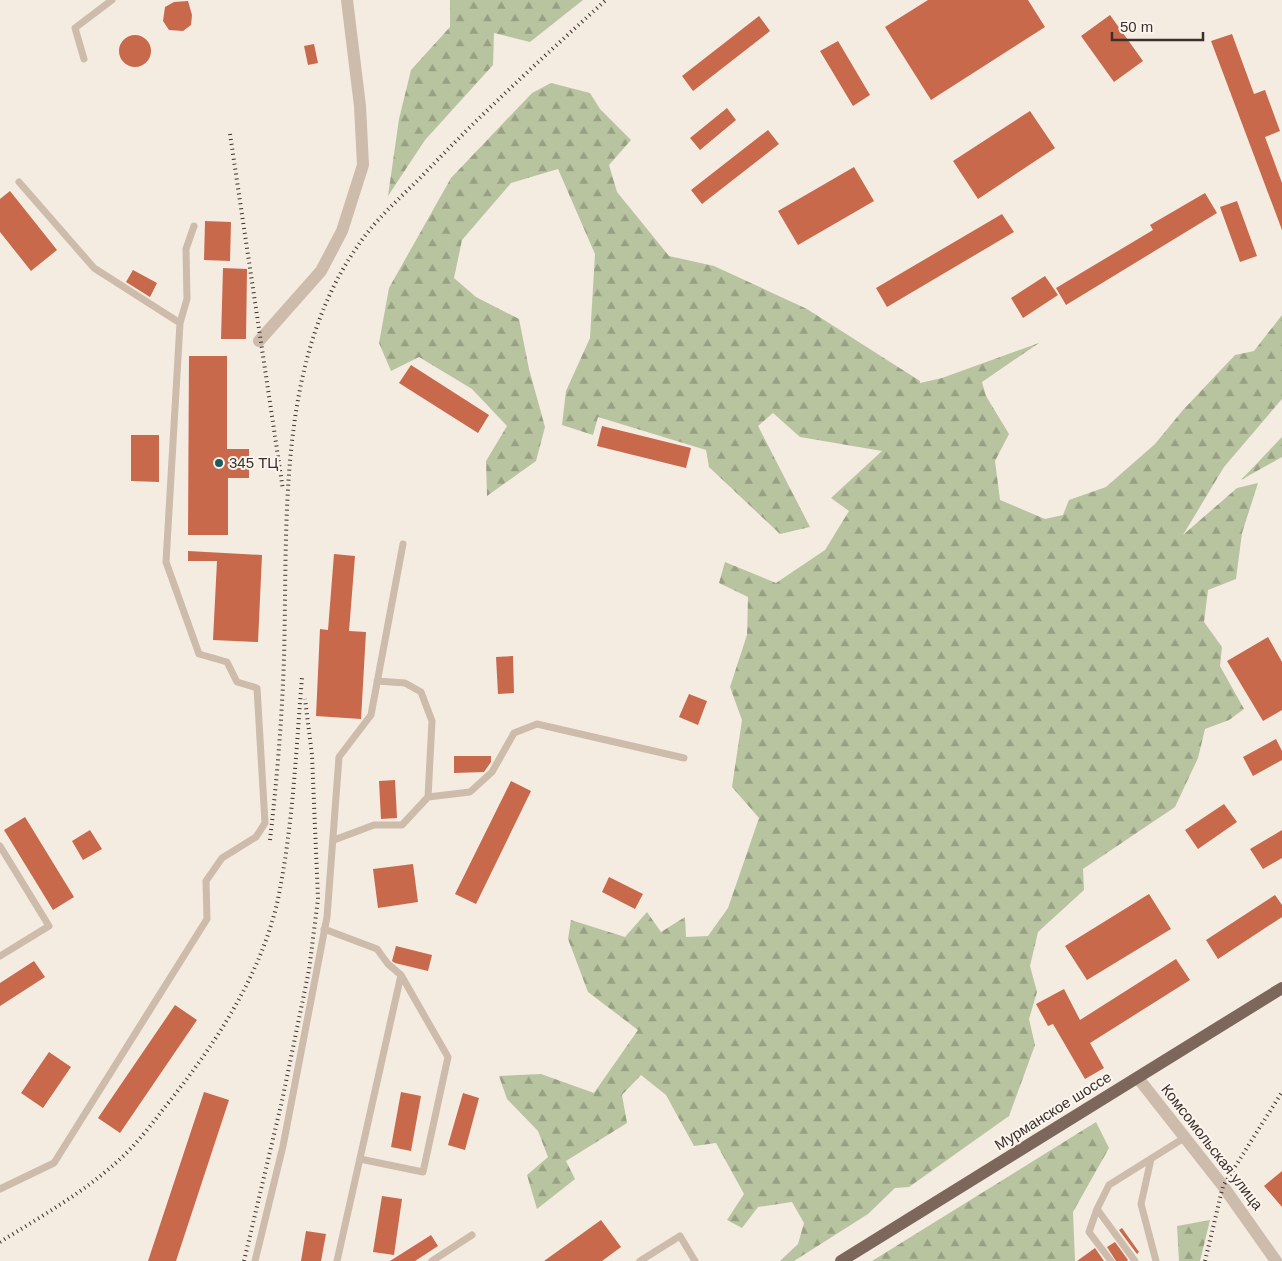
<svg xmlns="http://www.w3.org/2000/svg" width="1282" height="1261" font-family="Helvetica,sans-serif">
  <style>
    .forest { fill: url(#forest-firs) }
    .building { fill: #c8694b }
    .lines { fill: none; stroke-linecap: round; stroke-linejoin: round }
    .service { stroke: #cdbbac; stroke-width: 7 }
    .minor { stroke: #cdbbac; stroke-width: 12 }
    .tertiary { stroke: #cdbbac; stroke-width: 12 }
    .primary { stroke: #7d675c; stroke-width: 12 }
    .rail { stroke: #3b302b; stroke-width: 4; stroke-dasharray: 1 4; stroke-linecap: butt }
    .poi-dot { fill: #1f5a5e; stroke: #fbf5ee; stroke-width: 2 }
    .labels { text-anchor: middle; stroke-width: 4; stroke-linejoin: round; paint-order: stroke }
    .poi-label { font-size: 15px; fill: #3b302b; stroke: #fbf5ee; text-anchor: start }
    .street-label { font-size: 15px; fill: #3b302b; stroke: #fbf5ee }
  </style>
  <defs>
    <pattern id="forest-firs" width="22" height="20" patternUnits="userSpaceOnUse" patternTransform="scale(1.25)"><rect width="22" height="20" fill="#b8c4a0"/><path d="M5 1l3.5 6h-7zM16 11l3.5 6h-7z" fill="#97a083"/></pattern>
  </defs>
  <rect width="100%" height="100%" fill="#f4ebe1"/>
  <path class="forest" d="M450,0h133l-53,42 -36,-9 -1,32 -68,75 -37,56 11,-77 12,-49 39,-43z
    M551,83l39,10 10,16 31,31 -22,25 8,27 52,64 45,10 93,43 113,72v2l22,-5 97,-35 -57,39 4,14 23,38 -14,27 5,39 45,19 18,-4 6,-15 37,-13 49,-43 28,-34 52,-55 19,-4 28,-36v84l-58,68 -41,68 54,-47 21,-5 -16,50 -6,46 -28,11 -4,32 18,25 -2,19 24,43 -15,11 -24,9 -7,29 -23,49 -92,62 1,21 -46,42 -8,34 7,26 -8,27 6,26 -26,71 -100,71 -14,1 -27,26 -74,47h-14l18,-17 6,-21 -12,-21 -34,5 -16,21 -15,-8 17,-26 -28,-51 -22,3 -28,-51 -25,-20 -19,20 5,28 -61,38 9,18 -38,30 -10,-34 21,-18 -10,-26 -31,-32 -8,-23 42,-2 53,19 44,-63 -50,-38 -20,-53 3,-19 54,17 22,-25 14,20 24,-15 1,20 22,-1 20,-28 31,-90 -27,-31 10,-67 -12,-33 17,-52 1,-38 -29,-14 6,-21 51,21 49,-33 24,-39 -18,-13 51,-47 -82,-14 -27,-24 -15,13 52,101 -30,7 -71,-67 -3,-17 -108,-33 -5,18 -31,-10 4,-34 24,-53 5,-84 -37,-85 -47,14 -49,57 -8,38 22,19 43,22 10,50 16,58 -9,34 -49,35 -1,-35 21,-35 -35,-37 -53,-32 -28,14 -12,-28 10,-55 62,-110 81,-85z
    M1282,437v20l-41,23z
    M1096,1122l13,26 -36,64 2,49h-203z
    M1210,1220l-10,41h-21l-2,-35z"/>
  <path class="building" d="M928,0h100l17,27 -114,73 -46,-73z
    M188,1l4,14 -1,10 -8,6 -14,-1 -6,-9 2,-14 9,-5z
    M1110,15l33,46 -29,21 -33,-46z
    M759,16l11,15 -77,60 -11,-15z
    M1232,34l22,60 11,-4 15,41 -15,6 17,46v47l-71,-189z
    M119 51a16 16 0 1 1 32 0a16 16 0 1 1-32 0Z
    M838,41l32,54 -17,11 -33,-55z
    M314,44l4,19 -10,2 -4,-19z
    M727,108l9,12 -36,30 -10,-12z
    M1030,111l25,37 -77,51 -25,-38z
    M768,130l11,14 -77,60 -11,-14z
    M854,167l20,34 -76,44 -20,-34z
    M10,191l47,59 -26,21 -31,-39v-33z
    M1205,193l12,20 -151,92 -10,-17 97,-58 -3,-5z
    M1237,201l20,55 -17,6 -20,-55z
    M1002,214l12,18 -127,75 -11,-19z
    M205,221l26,1 -1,39 -26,-1z
    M223,268l24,1 -1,70h-25z
    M133,270l24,13 -7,14 -24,-15z
    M1045,276l13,19 -35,23 -12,-20z
    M189,356h38v93h22v29h-21v57h-40z
    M411,365l78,50 -11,18 -79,-50z
    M602,426l89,22 -5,20 -89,-22z
    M131,435h28v47l-28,-1z
    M188,551l74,4 -4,87 -45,-2 4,-79h-29z
    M334,554l21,2 -6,75 17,1 -5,87 -45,-3 4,-87 8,1z
    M1268,637l14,25v48l-19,11 -36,-60z
    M513,656l1,37 -16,1 -2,-37z
    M689,694l18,7 -9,24 -19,-8z
    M1276,739l6,12v9l-29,16 -10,-19z
    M454,756h37v6l-7,10 -30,1z
    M395,780l2,38 -16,1 -2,-38z
    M511,781l20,10 -55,113 -21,-10z
    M1224,804l13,18 -39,27 -13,-19z
    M25,817l49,80 -21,13 -49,-80z
    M90,830l12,19 -19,11 -11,-19z
    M1282,830v28l-19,11 -13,-20z
    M413,864l5,38 -40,6 -5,-39z
    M609,877l34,17 -8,15 -33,-17z
    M1149,894l22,35 -84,51 -22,-34z
    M1275,895l7,10v12l-64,42 -12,-19z
    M396,946l36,9 -4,16 -33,-8 -3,-2z
    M1176,959l14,21 -100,63 14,25 -19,11 -32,-55 -5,2 -12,-22 28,-15 16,31z
    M34,961l11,16 -45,29v-23z
    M175,1005l22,15 -77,113 -22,-15z
    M49,1052l22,15 -28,41 -22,-15z
    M204,1092l25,8 -53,161h-28z
    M401,1092l20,4 -10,55 -20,-4z
    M463,1093l16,5 -14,52 -17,-5z
    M1282,1171v36l-18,-21z
    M382,1196l20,3 -8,56 -21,-3z
    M601,1220l20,27 -19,14h-58z
    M1122,1228l17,24 -2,2 -18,-24z
    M306,1231l20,3 -5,27h-20z
    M431,1235l7,11 -23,15h-25z
    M1115,1242l13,18 -1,1h-11l-9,-14z
    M1095,1248l9,13h-27z"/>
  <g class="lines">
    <path class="service" d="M84,59l-9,-31 37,-28
      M180,323l7,-24 -1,-50 8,-23
      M428,797l42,-5 22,-20 22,-39 23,-9 147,34
      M334,840l40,-15h28l26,-28 4,-76 -11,-29 -16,-9 -28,-2
      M0,846l49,80 -49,30
      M324,929l53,20 11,15 13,11 -64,286
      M360,1159l63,13 25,-115 -47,-82
      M1151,1159l-10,45 15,57
      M0,1189l54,-26 153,-244 -1,-38 16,-23 34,-21 9,-14 -8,-135 -20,-6 -10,-20 -28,-8 -33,-92 14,-239 -86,-55 -75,-86
      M1097,1209l-8,23 22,29
      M255,1261l28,-115 44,-229 12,-160 32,-42 32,-171
      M432,1261l40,-26
      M640,1261l40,-25 15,25
      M1135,1261l-38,-52 12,-24 75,-47"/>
    <path class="minor" d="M259,341l62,-70 21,-40 21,-66 -3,-59 -13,-106"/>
    <path class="tertiary" d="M1138,1078l85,108 53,75"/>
    <path class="primary" d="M841,1261l441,-273"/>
    <path class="rail" d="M230,134l53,356
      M270,840c7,-61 12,-121 14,-182 4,-142 -9,-308 84,-426 16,-20 36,-38 54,-56 58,-61 121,-119 184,-176
      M0,1242c40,-25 83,-49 118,-81 18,-16 33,-36 47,-54 49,-61 96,-131 113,-208 15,-73 18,-148 24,-222
      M244,1261l38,-160 27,-131 9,-71 -6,-144 -7,-56
      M1205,1261l18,-75 59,-94"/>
  </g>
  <circle class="poi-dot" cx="219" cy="463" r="5"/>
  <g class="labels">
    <g class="poi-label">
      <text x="229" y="468">345 ТЦ</text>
    </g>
    <g class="street-label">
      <text transform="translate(1053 1111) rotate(-32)" y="5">Мурманское шоссе</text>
      <text transform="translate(1212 1147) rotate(52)" y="5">Комсомольская улица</text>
    </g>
  </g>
  <path d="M1112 32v8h91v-8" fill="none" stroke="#3b302b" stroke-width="2.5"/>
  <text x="1120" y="32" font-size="15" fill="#3b302b" stroke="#fbf5ee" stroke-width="4" paint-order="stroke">50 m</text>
</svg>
